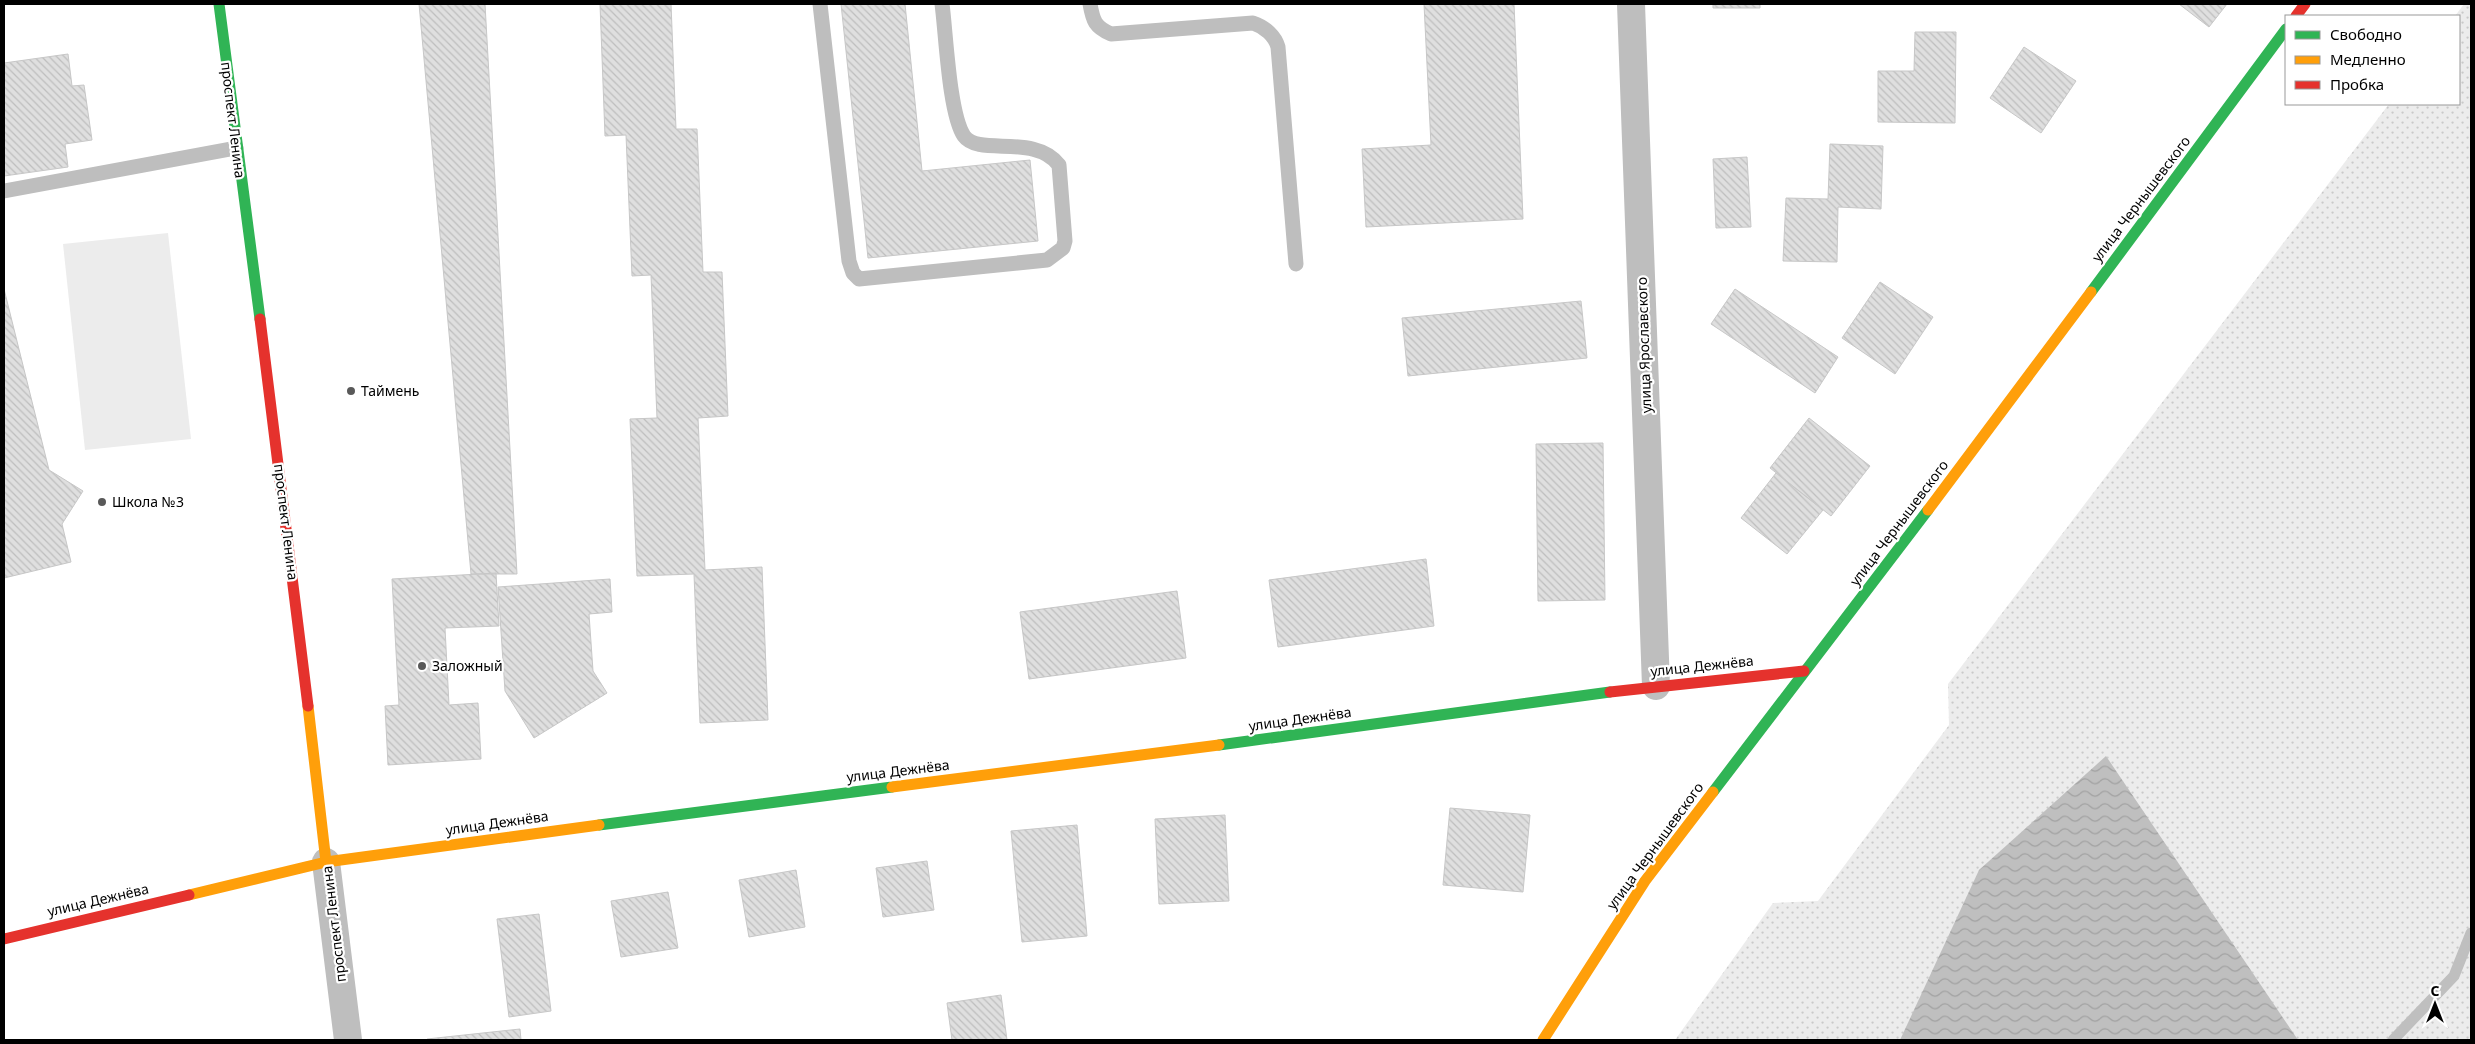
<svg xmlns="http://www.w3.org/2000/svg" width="2475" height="1044" font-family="'Noto Sans',sans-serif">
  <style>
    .grass { fill: url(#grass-dots) }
    .park { fill: #ececec }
    .water { fill: url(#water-waves) }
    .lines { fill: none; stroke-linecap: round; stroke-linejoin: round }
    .stream { stroke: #bfbfbf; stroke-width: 11 }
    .building { fill: url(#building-back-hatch); stroke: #c7c7c7 }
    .lane { stroke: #bebebe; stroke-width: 15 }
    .street { stroke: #bebebe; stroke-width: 28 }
    .fast { stroke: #30b455; stroke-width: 11 }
    .slow { stroke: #ff9f0a; stroke-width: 11 }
    .jam { stroke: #e5322d; stroke-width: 11 }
    .poi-dot { fill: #595959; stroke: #fff; stroke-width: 2 }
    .labels { text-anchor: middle; stroke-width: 4.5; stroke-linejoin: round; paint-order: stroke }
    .street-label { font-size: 14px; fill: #000; stroke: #fff }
    .poi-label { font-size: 14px; fill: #000; stroke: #fff; text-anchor: start }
  </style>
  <defs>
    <pattern id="grass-dots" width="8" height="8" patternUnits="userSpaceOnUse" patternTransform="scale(1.25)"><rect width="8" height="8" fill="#ececec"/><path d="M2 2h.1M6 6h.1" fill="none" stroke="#c9c9c9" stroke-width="1.8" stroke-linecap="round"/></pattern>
    <pattern id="water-waves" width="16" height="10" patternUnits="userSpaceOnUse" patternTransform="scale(1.25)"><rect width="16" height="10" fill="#bfbfbf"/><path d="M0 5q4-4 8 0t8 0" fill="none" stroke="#a2a2a2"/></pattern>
    <pattern id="building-back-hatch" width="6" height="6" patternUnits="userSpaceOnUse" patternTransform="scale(1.25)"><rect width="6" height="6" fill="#dfdfdf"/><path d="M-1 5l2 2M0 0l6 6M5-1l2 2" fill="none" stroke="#bebebe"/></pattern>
  </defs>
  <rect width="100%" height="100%" fill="#fff"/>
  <path class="grass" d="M2464,4h7v1036h-796l98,-137 45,-2 131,-176 -1,-41 441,-580h70v-88h-4z"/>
  <path class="park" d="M168,233l23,206 -106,11 -22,-206z"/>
  <path class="water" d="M2106,756l192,284h-398l79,-170z"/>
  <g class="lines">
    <path class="stream" d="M2393,1040l61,-64 17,-43"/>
  </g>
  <path class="building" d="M419,4h66l32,570h-46z
    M600,4h71l5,125h21l6,143h19l6,144 -30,2 7,152 57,-3 6,153 -68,3 -6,-149 -57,2 -7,-157 27,-1 -6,-143 -19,1 -6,-141 -21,1z
    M841,4h64l17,167 108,-11 8,81 -170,17z
    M1424,4h90l9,215 -157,8 -4,-78 69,-4z
    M1713,4h47v4h-47z
    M2179,4h48l-18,23z
    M1915,32h41l-1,91 -77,-1v-51h36z
    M2024,47l52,34 -35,52 -51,-35z
    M68,54l4,32 12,-1 8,55 -27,4 3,23 -64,9v-113z
    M1830,144l53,2 -2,63 -43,-2 -1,55 -54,-1 3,-63 42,1z
    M1747,157l4,70 -35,1 -3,-69z
    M1880,282l53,35 -38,57 -53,-36z
    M4,289l45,181 34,21 -21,33 9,38 -67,16z
    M1735,289l103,68 -23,36 -104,-69z
    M1581,301l6,57 -179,18 -6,-58z
    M1809,418l61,48 -39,50 -61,-48z
    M1603,443l2,157 -67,1 -2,-157z
    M1776,473l47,37 -36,44 -46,-36z
    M1426,559l8,67 -156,21 -9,-67z
    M496,573l3,53 -54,2 4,77 29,-2 3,56 -93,6 -3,-59 14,-1 -7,-126z
    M610,579l2,33 -23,2 4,57 14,22 -73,45 -29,-47 -7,-104z
    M1177,591l9,67 -157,21 -9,-67z
    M1450,808l80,7 -7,77 -80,-7z
    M1225,815l4,86 -70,3 -4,-85z
    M1077,825l10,111 -65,6 -11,-111z
    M927,861l7,49 -51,7 -7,-49z
    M796,870l9,57 -56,10 -10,-57z
    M668,892l10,56 -57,9 -10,-56z
    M539,914l12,97 -42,6 -12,-98z
    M1001,995l6,45h-55l-5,-37z
    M520,1029l1,11h-94v-1z"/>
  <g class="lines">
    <path class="lane" d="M820,4l29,257 4,12 6,6 188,-19 16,-12 2,-7 -6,-76c-24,-32 -80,-8 -95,-29 -15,-22 -18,-103 -22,-132
      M1090,4c3,17 5,23 21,30l142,-11c12,4 22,13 25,24l18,217
      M4,191l232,-43"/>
    <path class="street" d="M1631,4l25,682
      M326,862l22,178"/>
    <path class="fast" d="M219,4l41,315
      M2091,292l195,-263
      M1219,745l391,-53
      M1713,792l215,-282
      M599,825l293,-38"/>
    <path class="slow" d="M1928,510l163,-218
      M308,706l18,156
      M892,787l327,-42
      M189,895l137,-33 273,-37
      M1543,1040l102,-159 68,-89"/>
    <path class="jam" d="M2296,16l9,-12
      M260,319l48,387
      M1610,692l194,-21
      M4,939l185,-44"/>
  </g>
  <g class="poi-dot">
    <circle cx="351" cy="391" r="5"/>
    <circle cx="102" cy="502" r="5"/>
    <circle cx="422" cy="666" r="5"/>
  </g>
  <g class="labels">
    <g class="street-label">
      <text transform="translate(233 120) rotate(83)" y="5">проспект Ленина</text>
      <text transform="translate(2141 199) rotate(-53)" y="5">улица Чернышевского</text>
      <text transform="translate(1644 345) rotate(-92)" y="5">улица Ярославского</text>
      <text transform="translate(286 522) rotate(83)" y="5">проспект Ленина</text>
      <text transform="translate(1899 523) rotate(-53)" y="5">улица Чернышевского</text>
      <text transform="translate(1702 666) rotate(-6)" y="5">улица Дежнёва</text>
      <text transform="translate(1300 719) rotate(-8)" y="5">улица Дежнёва</text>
      <text transform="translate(898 771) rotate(-7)" y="5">улица Дежнёва</text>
      <text transform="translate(497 823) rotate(-8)" y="5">улица Дежнёва</text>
      <text transform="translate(1655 846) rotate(-54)" y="5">улица Чернышевского</text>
      <text transform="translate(98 900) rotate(-13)" y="5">улица Дежнёва</text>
      <text transform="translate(334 924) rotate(-97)" y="5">проспект Ленина</text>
    </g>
    <g class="poi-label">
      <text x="361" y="396">Таймень</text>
      <text x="112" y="507">Школа №3</text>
      <text x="432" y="671">Заложный</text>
    </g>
  </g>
  <rect width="2475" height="1044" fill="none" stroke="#000000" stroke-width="10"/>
  <rect x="2285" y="15" width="175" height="90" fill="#ffffff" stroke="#999999"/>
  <rect x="2295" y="31" width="25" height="8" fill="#30b455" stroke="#999999"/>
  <text x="2330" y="40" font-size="15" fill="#000000">Свободно</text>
  <rect x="2295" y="56" width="25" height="8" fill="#ff9f0a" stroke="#999999"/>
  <text x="2330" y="65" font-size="15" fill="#000000">Медленно</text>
  <rect x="2295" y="81" width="25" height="8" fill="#e5322d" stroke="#999999"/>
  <text x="2330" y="90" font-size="15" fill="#000000">Пробка</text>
  <g transform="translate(2435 1004)" stroke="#ffffff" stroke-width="4" paint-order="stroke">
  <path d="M0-4L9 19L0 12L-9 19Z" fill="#000000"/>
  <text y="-8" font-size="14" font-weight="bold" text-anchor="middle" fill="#000000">С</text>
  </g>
</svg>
